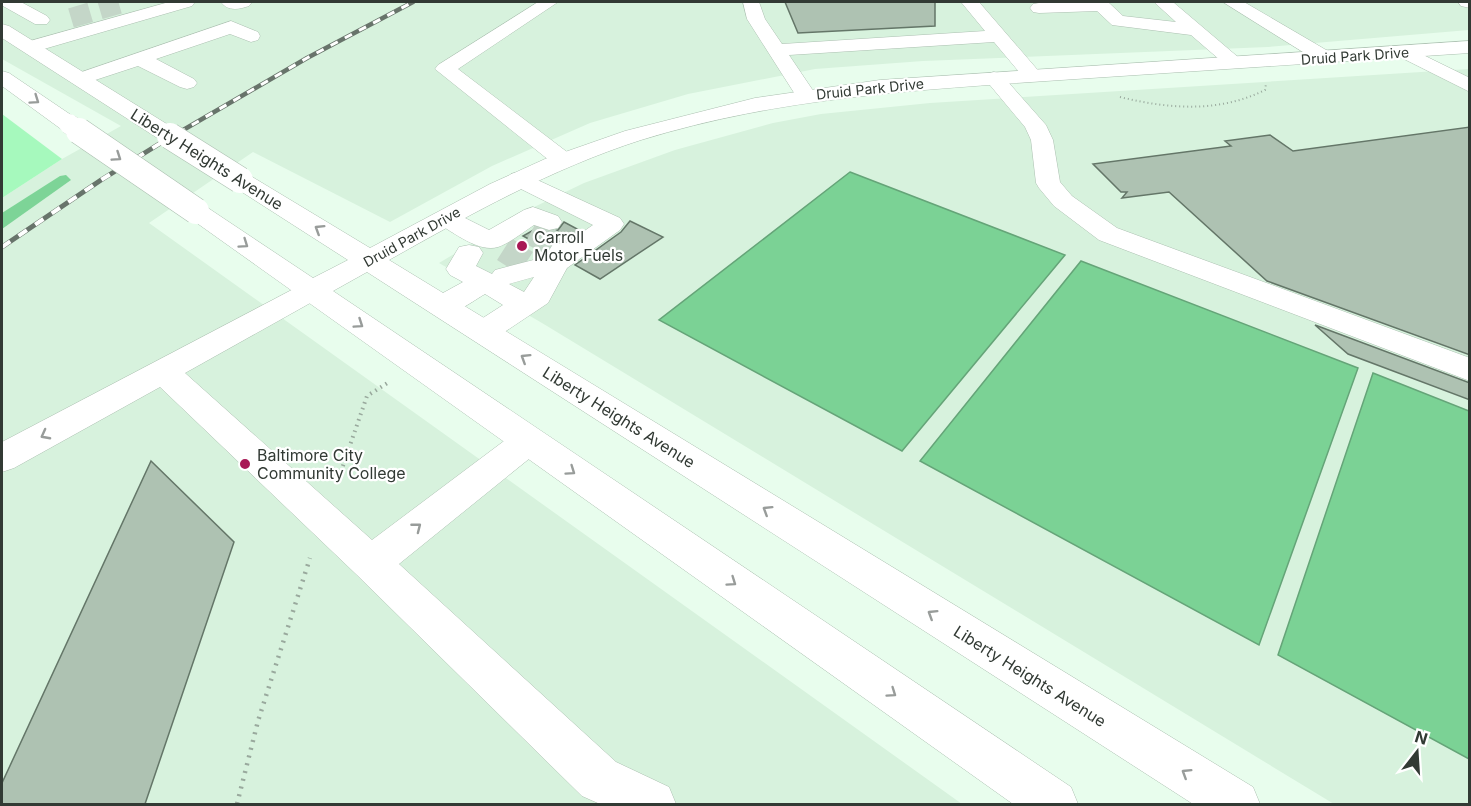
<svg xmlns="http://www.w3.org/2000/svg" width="1471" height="806" font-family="Inter,sans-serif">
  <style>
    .built { fill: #d7f2dd }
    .green { fill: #a6f9bd }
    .forest { fill: #7dd497 }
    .water { fill: #7bd295; stroke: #65a478; stroke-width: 1.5 }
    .building { fill: #aec2b2; stroke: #647668; stroke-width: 1.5 }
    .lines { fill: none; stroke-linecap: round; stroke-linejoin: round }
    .minor-tunnel-far1 { stroke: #c4d6c8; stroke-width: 20; stroke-dasharray: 20 10; stroke-linecap: butt }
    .minor-tunnel { stroke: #c4d6c8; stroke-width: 26; stroke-dasharray: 26 13; stroke-linecap: butt }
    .minor-casing { stroke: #acc0b1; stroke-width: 1 }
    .major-casing { stroke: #acc0b1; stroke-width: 1 }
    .path-far2 { stroke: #99a99d; stroke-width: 2; stroke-dasharray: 1 3; stroke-linecap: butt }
    .path-far1 { stroke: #99a99d; stroke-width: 4; stroke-dasharray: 1.5 4.5; stroke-linecap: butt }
    .path { stroke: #99a99d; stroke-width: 4.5; stroke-dasharray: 2 6; stroke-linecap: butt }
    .minor { fill: #fff; fill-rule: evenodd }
    .major { fill: #fff; fill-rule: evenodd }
    .rail-far1-casing { stroke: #68746b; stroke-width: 4.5 }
    .rail-casing { stroke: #68746b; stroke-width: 5 }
    .rail-far1 { stroke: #fff; stroke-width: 3; stroke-dasharray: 8; stroke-linecap: butt }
    .rail { stroke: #fff; stroke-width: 4; stroke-dasharray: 10; stroke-linecap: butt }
    .major-bridge-far1-casing { stroke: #acc0b1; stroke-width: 20; stroke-linecap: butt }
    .major-bridge-casing { stroke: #acc0b1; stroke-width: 27; stroke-linecap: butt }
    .major-bridge-far1 { stroke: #fff; stroke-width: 20 }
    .major-bridge { stroke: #fff; stroke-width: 26 }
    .oneway { stroke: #989c9a }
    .poi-dot { fill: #a81855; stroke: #fff; stroke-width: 2 }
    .labels { text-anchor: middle; stroke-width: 4.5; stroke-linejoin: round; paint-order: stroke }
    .far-street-label { font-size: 14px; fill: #323a34; stroke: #fff }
    .street-label { font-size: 16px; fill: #323a34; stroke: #fff }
    .poi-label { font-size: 16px; fill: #323a34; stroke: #fff; text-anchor: start }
  </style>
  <rect width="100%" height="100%" fill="#e8fded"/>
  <path class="built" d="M2,2h1468l-1,28 -201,17 -345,14 -108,8 -127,25 -98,29 -98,43 -102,56 -137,-70 -104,71 813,581h-960v-606l60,-39 59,-33 -119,-67z
    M1469,69v735h-135l-792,-481 -103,-60 89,-53 56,-27 91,-33 98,-27 48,-9 109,-11z"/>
  <path class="green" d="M2,114l60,45 -60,39z"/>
  <path class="forest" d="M66,175l5,5 -69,49v-16l58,-37z"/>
  <path class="water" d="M850,172l215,83 -163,196 -243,-131z
    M1081,261l277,107 -99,277 -339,-184z
    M1373,373l96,38v348l-191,-104z"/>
  <path class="building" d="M785,2h150v24l-137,7z
    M1470,127v228l-203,-74 -98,-89 -47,6 5,-6h-6l-28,-28 138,-18 -6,-5 45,-6 23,16z
    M630,221l33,16 -63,42 -25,-14 46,-33z
    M564,222l17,9 -15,10 -13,1 -6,7 -24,-13 14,-8 11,4 10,-2z
    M1315,325l155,58v17l-122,-46z
    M151,461l83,81 -89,262h-143v-21z"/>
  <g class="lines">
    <path class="minor-tunnel-far1" d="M71,18l54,-16"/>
    <path class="minor-tunnel" d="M531,232l25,13
      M504,249l22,14"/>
    <defs>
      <path id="minor" d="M2,2h19l26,14 3,4 -3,4h-12l-32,-18z
        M169,2h26l-3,4 -155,45h-14l-3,-4 3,-4z
        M221,2h31l-3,4c-9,3 -21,6 -28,-4z
        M538,2h20l-100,67 113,86 4,5 -4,5 -8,2 -8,-2 -120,-96 3,-4z
        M743,2h16l6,17 17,25 203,-13 -24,-29h18l63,73 -3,4h-14l-31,-37 -205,13 27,40 -4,4 -7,2 -7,-2 -51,-80z
        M1108,2l15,14 53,6 -22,-20h19l72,61 -3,4h-14l-37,-32 -79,-10 -15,-14 -58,2 -6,-1 -3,-4 3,-4 6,-1z
        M1223,2h21l89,52 3,4 -3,4h-14z
        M1458,2h12v6l-9,-2z
        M231,21l27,11 2,4 -2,4 -7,2 -21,-8 -74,25 38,20 3,4 -3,4 -7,2 -7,-2 -42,-21 -58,19 -7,-2 -3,-4 3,-4z
        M1407,47l63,31v14l-70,-35 -3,-4 3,-4z
        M994,72l7,2 45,51 7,15 7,42 12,14 45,32 353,130v23l-371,-141 -45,-34 -15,-18 -3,-5 -5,-43 -6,-13 -41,-49 3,-4z
        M520,172l100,46 4,6 -4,6 -53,38 -19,35 -54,36 -11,3 -11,-3 -4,-7 4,-7 31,-20 -18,-11c-17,10 -33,24 -53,19l-5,-7 5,-7 31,-17 -13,-7 -4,-6 13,-22 10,-2 10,2 4,6 -7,13 16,8 3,-4 50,-13 8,-13 14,-1 26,-18 -82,-41 -3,-5 3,-5zM534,277l-10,15 -15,-8z
        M533,207l25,9 4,6 -4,6 -9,2 -15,-5c-11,7 -24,18 -36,22 -19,6 -45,-15 -61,-24l-4,-5 4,-5 9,-3 9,3 34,17 35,-20z
        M311,282l10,3 4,6 -4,6 -136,76 187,167 144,-108 12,-4 12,4 5,9 -5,9 -141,114 217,198 53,25 7,17h-76l-18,-8 -225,-221 -197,-188 -146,81 -12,4v-30l299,-157z"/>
      <path id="major" d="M2,24l7,2 169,105 3,5 -3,5 -8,2 -8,-2 -160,-103z
        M1470,41v12c-137,9 -273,18 -409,27 -144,10 -280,17 -420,60 -90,29 -170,74 -252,120l864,527 7,17h-67l-826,-532 -34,19 738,496 7,17h-65l-826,-588 -4,-5 4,-5 9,-3 9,3 108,72 35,-18 -117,-75 -3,-5 3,-5 9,-2 9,2 121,73 120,-64 55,-25 80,-28 130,-33 125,-18z
        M2,71l7,2 68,46 3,5 -3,5 -8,2 -8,-2 -59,-43z"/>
    </defs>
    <use href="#minor" class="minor-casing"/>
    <use href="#major" class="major-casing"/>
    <path class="path-far2" d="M1120,97c49,12 99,16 145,-7l1,-6"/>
    <path class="path-far1" d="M337,483l30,-87 22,-14"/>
    <path class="path" d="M237,804l21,-83 52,-163"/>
    <use href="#minor" class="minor"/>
    <use href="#major" class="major"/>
    <defs>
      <path id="rail-far1" d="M178,133l129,-75 106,-56"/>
      <path id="rail" d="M2,247l99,-67 79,-49"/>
    </defs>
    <use href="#rail-far1" class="rail-far1-casing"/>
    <use href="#rail" class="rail-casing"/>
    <use href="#rail-far1" class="rail-far1"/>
    <use href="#rail" class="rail"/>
    <defs>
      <path id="major-bridge-far1" d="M69,124l13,9"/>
      <path id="major-bridge" d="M79,131l117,80
        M170,136l70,44"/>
    </defs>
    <use href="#major-bridge-far1" class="major-bridge-far1-casing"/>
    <use href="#major-bridge" class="major-bridge-casing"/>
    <use href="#major-bridge-far1" class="major-bridge-far1"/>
    <use href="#major-bridge" class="major-bridge"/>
  </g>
  <defs><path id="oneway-chevron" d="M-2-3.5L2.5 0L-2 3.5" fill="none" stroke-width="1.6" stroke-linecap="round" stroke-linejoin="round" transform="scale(1.5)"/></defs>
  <g class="oneway">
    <use href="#oneway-chevron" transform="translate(35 100) rotate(35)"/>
    <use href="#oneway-chevron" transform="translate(117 157) rotate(34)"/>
    <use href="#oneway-chevron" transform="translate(319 229) rotate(-148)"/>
    <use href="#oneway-chevron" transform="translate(244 244) rotate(35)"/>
    <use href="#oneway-chevron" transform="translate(359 324) rotate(34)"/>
    <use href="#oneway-chevron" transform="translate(525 358) rotate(-148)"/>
    <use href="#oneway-chevron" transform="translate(45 435) rotate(152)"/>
    <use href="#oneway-chevron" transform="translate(571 471) rotate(35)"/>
    <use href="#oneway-chevron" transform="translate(767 510) rotate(-148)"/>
    <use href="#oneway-chevron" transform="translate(417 527) rotate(-38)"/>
    <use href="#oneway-chevron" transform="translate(732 582) rotate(35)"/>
    <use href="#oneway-chevron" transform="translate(932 614) rotate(-148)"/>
    <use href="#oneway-chevron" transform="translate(892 693) rotate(35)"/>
    <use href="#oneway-chevron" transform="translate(1186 773) rotate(-148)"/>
  </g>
  <g class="poi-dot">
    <circle cx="522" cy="246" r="6"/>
    <circle cx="245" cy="464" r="6"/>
  </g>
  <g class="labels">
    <g class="far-street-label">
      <text transform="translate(1355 56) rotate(-4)" y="5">Druid Park Drive</text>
      <text transform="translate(870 89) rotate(-6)" y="5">Druid Park Drive</text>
      <text transform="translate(412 237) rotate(-29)" y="5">Druid Park Drive</text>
    </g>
    <g class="street-label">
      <text transform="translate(207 159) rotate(32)" y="6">Liberty Heights Avenue</text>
      <text transform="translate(619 417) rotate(32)" y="6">Liberty Heights Avenue</text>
      <text transform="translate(1030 676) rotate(32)" y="6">Liberty Heights Avenue</text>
    </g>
    <g class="poi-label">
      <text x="534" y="243">Carroll<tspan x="534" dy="18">Motor Fuels</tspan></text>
      <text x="257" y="461">Baltimore City<tspan x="257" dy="18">Community College</tspan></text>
    </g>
  </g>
  <rect width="1471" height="806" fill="none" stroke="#323a34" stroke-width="6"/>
  <g transform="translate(1417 752) rotate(17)" stroke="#ffffff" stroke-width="4.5" paint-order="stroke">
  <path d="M0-4.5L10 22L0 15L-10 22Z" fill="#323a34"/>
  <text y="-9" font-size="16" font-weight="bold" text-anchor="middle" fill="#323a34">N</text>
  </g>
</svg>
